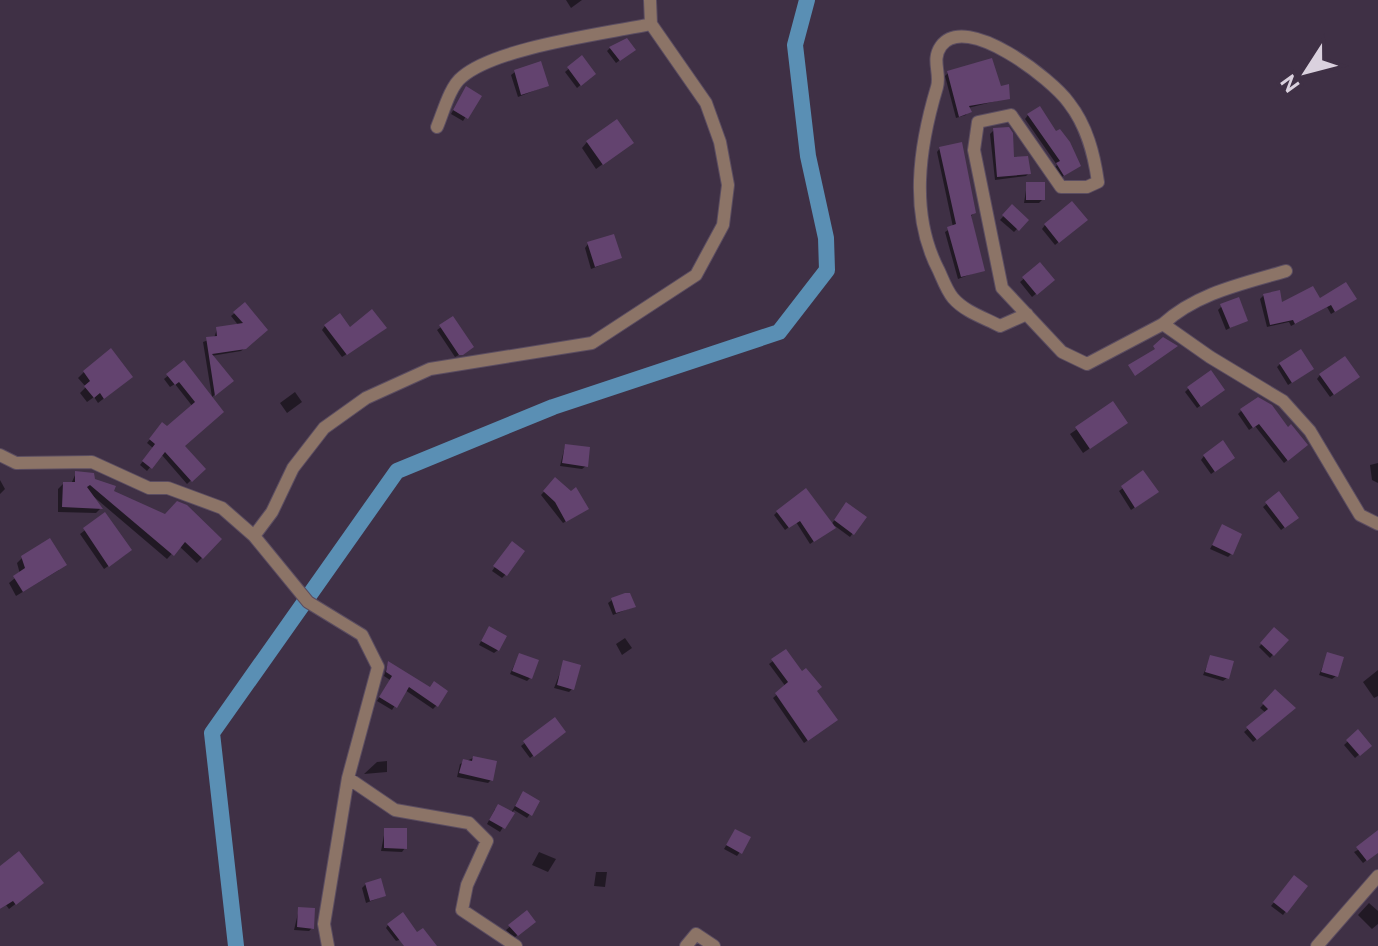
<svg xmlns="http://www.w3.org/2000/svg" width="1378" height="946" font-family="Cabin,sans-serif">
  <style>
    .shadow { fill: #0007 }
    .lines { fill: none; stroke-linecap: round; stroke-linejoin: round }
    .canal { stroke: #5a8fb4; stroke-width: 16 }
    .building { fill: #63436f }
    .street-casing { stroke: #5b4d61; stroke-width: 14 }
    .street { stroke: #8c7467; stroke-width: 12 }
  </style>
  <rect width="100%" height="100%" fill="#3f3045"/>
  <path class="shadow" d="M566,0h16l-11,8z
    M610,48l20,5 -14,10 -9,-12z
    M581,58l9,19 -13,11 -12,-16z
    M515,72l31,14 -28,11 -7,-22z
    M948,73l60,25 -40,10 -2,7 -10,3 -11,-42z
    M466,88l13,8 -16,25 -12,-7z
    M1028,115l47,54 -15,9 -6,-10 3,-3 -32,-46z
    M994,130l18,29 17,14 -3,3 -31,4 -5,-46z
    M587,142l38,6 -29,21 -14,-21z
    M940,148l34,65 -3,3 11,54 -24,9 -13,-47 8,-5 -16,-75z
    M1027,184l16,15 -4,4h-15z
    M1012,207l14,13 -12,12 -14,-12z
    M1082,223l-27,22 -13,-16 3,-4z
    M588,244l31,14 -28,11 -6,-21z
    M1040,265l9,18 -17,14 -12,-15z
    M1264,295l17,10 70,-3 -20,12 -4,-7 -36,19 -2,-4 -22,5 -7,-28z
    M245,305l17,29 -21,17 -30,5 20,25 -19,16 -9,-55 11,-4 3,-9 22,-3 -8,-10z
    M1222,306l24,14 -20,10 -8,-20z
    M452,319l16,31 -13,7 -18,-27z
    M325,326l25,4 32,1 -40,26 -20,-27z
    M184,363l37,49 -38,34 20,23 -16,15 -26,-30 -14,17 -7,-6 13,-17 -6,-5 12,-15 8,1 26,-22 -18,-23 -5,3 -6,-8z
    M1280,364l28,8 -20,13 -11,-18z
    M84,372l41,10 -27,21 -4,-6 -7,5 -7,-9 6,-6 -8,-9z
    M1320,375l34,5 -24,17 -13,-18z
    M1189,388l30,5 -22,15 -12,-16z
    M295,392l7,10 -15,11 -7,-10z
    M1113,404l7,24 -37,25 -13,-19z
    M1241,411l46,19 15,18 -18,15 -29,-37 -6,4 -11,-16z
    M565,446l21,20 -4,3 -22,-3z
    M1204,456l25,5 -18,13 -10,-14z
    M1378,463v20l-6,-3 -2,-15z
    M76,473l35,19 108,48 -22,23 -18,-17 -12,13 -74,-63 7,13 -4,4 -38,-1v-23l5,-5h8z
    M1143,473l10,22 -22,15 -12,-19z
    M0,480l5,9 -5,5z
    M555,480l29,31 -21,12 -22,-28z
    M1278,494l15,27 -12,9 -18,-23z
    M843,508l10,25 -3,4 -15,-11 -25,18 -14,-22 -11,8 -11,-15 3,-3 54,13z
    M105,515l21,39 -22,15 -24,-35z
    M1222,526l9,28 -3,3 -18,-8z
    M509,547l-4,28 -3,3 -10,-7z
    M22,558l37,12 -43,26 -7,-13 11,-9 -3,-11z
    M612,600l21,7 -20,8 -5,-12z
    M1275,630l11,10 -16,18 -11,-11z
    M486,632l12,18 -4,3 -15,-8z
    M625,638l7,10 -10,7 -6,-11z
    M1328,654l8,22 -4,3 -13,-4z
    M519,655l11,23 -3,3 -17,-7z
    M1211,657l16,21 -4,3 -20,-6z
    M773,661l42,31 17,31 -28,20 -31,-45 13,-11 -17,-23z
    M564,663l8,26 -3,3 -15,-4z
    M388,664l49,41 -4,4 -28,-19 -13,20 -15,-9 13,-21 -6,-4z
    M1378,670v26l-4,2 -11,-16z
    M1275,692l15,20 -37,30 -9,-10 22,-19 -6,-5z
    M554,720l6,15 -30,23 -9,-12z
    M1358,732l11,14 -14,12 -11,-13z
    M473,758l18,22 -3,3 -31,-6 3,-13z
    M387,761v11l-23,2 13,-12z
    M520,797l10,17 -3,4 -13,-8 -14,22 -13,-8 8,-15 16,4z
    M385,830l20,18 -3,4 -21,-1z
    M735,831l5,21 -3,4 -13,-7z
    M1378,839v12l-15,12 -9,-11z
    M539,852l17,7 -8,13 -16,-7z
    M0,869l36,19 -27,21 -3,-4 -6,4z
    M596,872h11l-2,15 -11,-1z
    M1291,881l-5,30 -3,4 -12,-9z
    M366,884l18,12 -18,7 -4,-15z
    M1369,903l9,8v13l-6,5 -14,-14z
    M299,909l13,19 -3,3 -15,-1z
    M526,913l7,8 -19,17 -8,-8z
    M388,925l25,11 -17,5 -10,-13z"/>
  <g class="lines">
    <path class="canal" d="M236,946l-24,-213 185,-262 156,-64 226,-75 48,-62 -1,-32 -18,-82 -13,-111 12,-45"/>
  </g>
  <path class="building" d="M627,38l9,12 -16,11 -11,-14z
    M582,55l14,19 -15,12 -14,-19z
    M992,58l9,28 8,-2 1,15 -41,7 3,6 -13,5 -12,-46z
    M541,61l8,25 -28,9 -7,-25z
    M466,86l16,10 -14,23 -15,-9z
    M1040,106l16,25 4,-2 10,13 11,24 -17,10 -8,-13 4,-2 -33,-47z
    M617,119l17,24 -31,22 -17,-24z
    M1009,127l4,6 1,24 14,-1 3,18 -34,3 -4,-49z
    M962,142l14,71 -5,2 14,56 -24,6 -14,-50 9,-3 -17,-77z
    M1026,182h19v18h-19z
    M1072,201l16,19 -29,23 -15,-19z
    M1012,204l17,16 -10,11 -17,-16z
    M614,234l8,24 -27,9 -8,-25z
    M1040,262l15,18 -18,15 -15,-18z
    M1346,282l11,17 -22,13 -4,-7 -36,19 -2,-4 -23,5 -7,-31 17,-4 2,12 31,-16 7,12z
    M1239,297l9,24 -18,7 -10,-24z
    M245,302l23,28 -22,19 -34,5 22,27 -19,15 -9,-59 11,-1 -1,-9 27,-4 -10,-11z
    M372,309l15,19 -40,27 -23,-30 16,-12 10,14z
    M453,316l21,31 -11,8h-4l-20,-30z
    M1163,337l15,9 -43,30 -7,-11 27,-16 -2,-3z
    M111,348l22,29 -29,22 -4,-6 -6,5 -10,-12 6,-5 -7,-10z
    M1301,349l13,20 -22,14 -13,-20z
    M1345,356l15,21 -26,18 -15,-21z
    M184,360l40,52 -39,34 21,23 -14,13 -27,-30 -13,17 -10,-8 13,-17 -6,-5 13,-17 5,4 28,-24 -16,-20 -4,3 -9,-11z
    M1211,370l14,20 -24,17 -14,-20z
    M1258,397l14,8 16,22 3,-3 17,21 -20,16 -29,-37 -6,4 -13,-19z
    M1113,401l15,22 -38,26 -15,-22z
    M1223,440l12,18 -20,14 -12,-17z
    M565,444l25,3 -2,20 -26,-4z
    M1143,470l16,22 -24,16 -14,-22z
    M75,471l19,2 1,6 21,7 -2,5 51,23 12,-13 10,4 35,34 -19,20 -18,-17 -11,14 -84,-71 -3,2 16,22 -41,-2 1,-25h12z
    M555,477l16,14 5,-4 13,22 -23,13 -11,-20 -12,-11z
    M806,488l30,40 -22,14 -14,-21 -11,7 -13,-17z
    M1279,491l20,27 -14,10 -20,-26z
    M846,502l21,15 -13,18 -20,-15z
    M105,512l27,38 -23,17 -26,-39z
    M1222,524l20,10 -9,21 -21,-10z
    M50,538l17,27 -44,27 -10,-16 12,-8 -4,-12z
    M512,541l13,10 -18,25 -14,-10z
    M625,593h5l6,14 -20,6 -5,-15z
    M489,626l18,10 -8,15 -18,-10z
    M1274,627l15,13 -15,16 -14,-13z
    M786,649l16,22 4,-3 16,19 -5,4 21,29 -30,21 -33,-48 13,-11 -17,-23z
    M1327,652l17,5 -6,20 -17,-5z
    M519,653l20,7 -7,19 -20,-8z
    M1210,655l24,6 -5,18 -24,-7z
    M563,660l18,5 -7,25 -17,-5z
    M388,661l42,26 4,-6 14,10 -10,16 -29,-20 -12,21 -18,-11 13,-21 -6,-4z
    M1275,689l21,19 -39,32 -11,-13 22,-18 -6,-6z
    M555,717l11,15 -32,25 -11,-16z
    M1358,729l14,17 -12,10 -14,-16z
    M473,756l24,5 -4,20 -34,-8 4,-14 9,2z
    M523,791l17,10 -8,15 -17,-10z
    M498,804l17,9 -10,16 -16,-9z
    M384,828h23v21l-23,-1z
    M735,829l16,8 -9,17 -16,-9z
    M1378,830v23l-11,8 -11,-14z
    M19,851l25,32 -28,22 -3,-4 -13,8v-43z
    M1294,875l14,11 -21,27 -14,-11z
    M381,878l5,18 -16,5 -5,-18z
    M298,907l17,1 -1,21 -17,-2z
    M527,910l9,12 -18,14 -10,-11z
    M403,912l14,20 6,-4 14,18h-33l-17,-22z"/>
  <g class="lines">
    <defs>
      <path id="street" d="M437,127c6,-14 13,-41 25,-50 35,-30 142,-43 189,-53
        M1027,314l-27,12c-15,-8 -35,-14 -47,-28 -6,-7 -10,-18 -14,-27 -30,-57 -20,-124 -2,-184 4,-14 -6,-27 4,-41 25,-34 111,33 128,57 18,23 25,51 29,79l-11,5h-26l-50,-72 -33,7 -4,28 28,138 60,64 25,12 76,-40 47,33 73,44 27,30 50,84 18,9
        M1163,324c34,-31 79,-40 123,-53
        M0,455l16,8 76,-1 57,26h19l54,20 32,28 54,66 54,33 16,32 -30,111 47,32 74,13 18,18 -20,44 -5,25 54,36
        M254,536l18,-24 21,-44 31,-40 42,-30 64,-29 162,-26 104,-68 27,-50 5,-40 -8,-43 -14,-39 -55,-79 -1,-24
        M328,946l-4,-22 24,-146
        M686,946l10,-12 18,12
        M1317,946l61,-70"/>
    </defs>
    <use href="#street" class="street-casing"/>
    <use href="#street" class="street"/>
  </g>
  <g transform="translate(1306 72) rotate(234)" stroke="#3f3045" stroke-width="6" paint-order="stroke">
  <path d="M0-6L14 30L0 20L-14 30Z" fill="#dad1de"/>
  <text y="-12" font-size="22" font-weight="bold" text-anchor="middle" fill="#dad1de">N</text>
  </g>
</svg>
